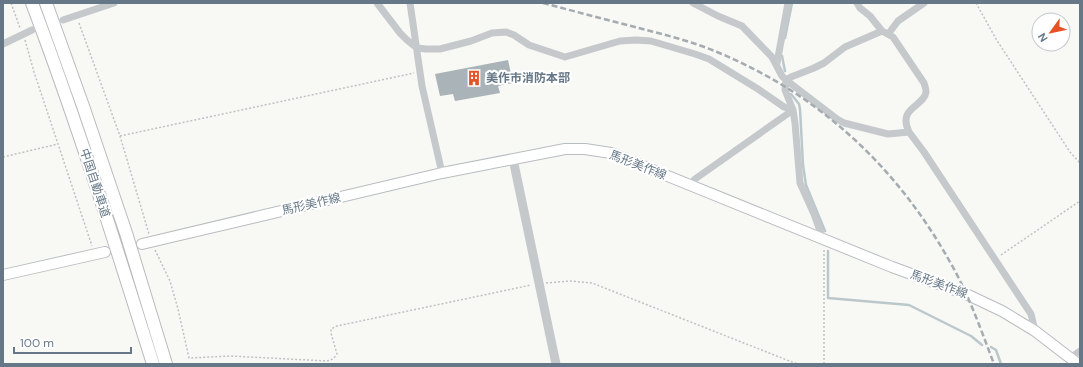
<svg xmlns="http://www.w3.org/2000/svg" width="1083" height="367" font-family="'DM Sans','Noto Sans JP',sans-serif">
  <style>
    .lines { fill: none; stroke-linecap: round; stroke-linejoin: round }
    .stream { stroke: #bbc8cb; stroke-width: 2.5 }
    .building { fill: #aab3b8 }
    .secondary-casing { stroke: #b7bdc1; stroke-width: 12 }
    .motorway-casing { stroke: #b8bbbe; stroke-width: 14 }
    .path { stroke: #bfc1c3; stroke-width: 1.5; stroke-dasharray: 2 2; stroke-linecap: butt }
    .minor { stroke: #c5c9cc; stroke-width: 7 }
    .tertiary { stroke: #c5c9cc; stroke-width: 9 }
    .secondary { stroke: #fff; stroke-width: 10 }
    .motorway { stroke: #fff; stroke-width: 12 }
    .rail { stroke: #a5acb1; stroke-width: 2.5; stroke-dasharray: 6 3; stroke-linecap: butt }
    .labels { text-anchor: middle; stroke-width: 4; stroke-linejoin: round; paint-order: stroke }
    .poi-label { font-size: 12px; font-weight: bold; fill: #667887; stroke: #fff; text-anchor: start }
    .street-label { font-size: 12px; fill: #667887; stroke: #fff }
  </style>
  <rect width="100%" height="100%" fill="#f8f8f5"/>
  <g class="lines">
    <path class="stream" d="M785,38l7,-35
      M782,56l3,15
      M791,94l8,10 1,5 3,56 3,20 19,46
      M828,251v47l81,7 62,31 11,9
      M991,347l5,3 5,14"/>
  </g>
  <path class="building" d="M508,60l5,23 -15,3 2,7 -45,8 -2,-7 -13,2 -5,-22z"/>
  <g class="lines">
    <defs>
      <path id="secondary" d="M142,244l300,-71 123,-24h20l26,4 281,114 74,27 36,17 33,20 43,33
        M3,275l102,-23"/>
      <path id="motorway" d="M32,3c45,119 83,240 121,361
        M46,3l37,103 43,127 40,131"/>
    </defs>
    <use href="#secondary" class="secondary-casing"/>
    <use href="#motorway" class="motorway-casing"/>
    <path class="path" d="M11,3l9,25
      M976,3l20,36 74,113 10,11
      M79,23l41,113 29,98
      M25,40l9,32 58,174
      M120,136l294,-63
      M3,157l55,-13
      M155,250l15,31 8,28 11,49 41,-2 97,5 6,-2 4,-5 -6,-21v-4l6,-3 194,-41
      M1001,255l79,-54
      M546,283l24,-2 22,2 205,81
      M824,364v-116"/>
    <path class="minor" d="M377,3l23,30 7,7 10,8 9,1h14l31,-8 21,-8 14,-1 8,3 15,10 36,12 55,-16 16,-1 15,1 44,13 14,5 49,30 26,18 9,3
      M410,3l12,83 20,87
      M693,3l25,13 24,10 30,31 10,19 4,4 51,39 7,4 44,11 21,-2 15,20 107,162 4,17
      M857,3l3,5 10,8 12,15 11,6 31,46c1,3 2,6 2,9 -2,15 -29,15 -17,40
      M63,20l51,-17
      M889,33l9,-12 26,-18
      M3,44l29,-14
      M777,63l11,-60
      M690,185l5,-6 98,-69
      M823,239l-9,-25 -14,-31 -5,-60 -2,-13 -8,-20 1,-10 5,-3 23,-9 10,-5 21,-16 37,-16
      M1070,358l10,-7"/>
    <path class="tertiary" d="M513,159l43,205"/>
    <use href="#secondary" class="secondary"/>
    <use href="#motorway" class="motorway"/>
    <path class="rail" d="M543,3c30,8 61,16 92,24 27,7 56,14 82,25 102,42 180,115 233,210 19,33 31,68 44,102"/>
  </g>
  <defs>
    <symbol id="building-bare" viewBox="-9 -9 18 18"><path d="M-4-6H4V6H1V3H-1V6H-4ZM-2.5-4.3h1.7v1.8h-1.7ZM.8-4.3h1.7v1.8H.8ZM-2.5-1h1.7V.8h-1.7ZM.8-1h1.7V.8H.8Z" fill="#e75126" stroke="#fff" stroke-width="2.5" paint-order="stroke"/></symbol>
  </defs>
  <g fill-rule="evenodd">
    <use href="#building-bare" x="463" y="67" width="22" height="22"/>
  </g>
  <g class="labels">
    <g class="poi-label">
      <text x="486" y="82">美作市消防本部</text>
    </g>
    <g class="street-label">
      <text transform="translate(638 165) rotate(21)" y="4">馬形美作線</text>
      <text transform="translate(95 183) rotate(72)" y="4">中国自動車道</text>
      <text transform="translate(311 204) rotate(-13)" y="4">馬形美作線</text>
      <text transform="translate(939 284) rotate(20)" y="4">馬形美作線</text>
    </g>
  </g>
  <rect width="1083" height="367" fill="none" stroke="#667887" stroke-width="8"/>
  <g transform="translate(1051 32) rotate(237)"><circle r="19" fill="#ffffff" stroke="#c2c9cf"/>
  <path d="M0-3L7 15L0 10L-7 15Z" fill="#e75126"/>
  <text y="-6" font-size="11" font-weight="bold" text-anchor="middle" fill="#667887">N</text>
  </g>
  <path d="M14 347v6h117v-6" fill="none" stroke="#667887" stroke-width="2"/>
  <text x="20" y="347" font-size="12" fill="#667887" stroke="#ffffff" stroke-width="3" paint-order="stroke">100 m</text>
</svg>
